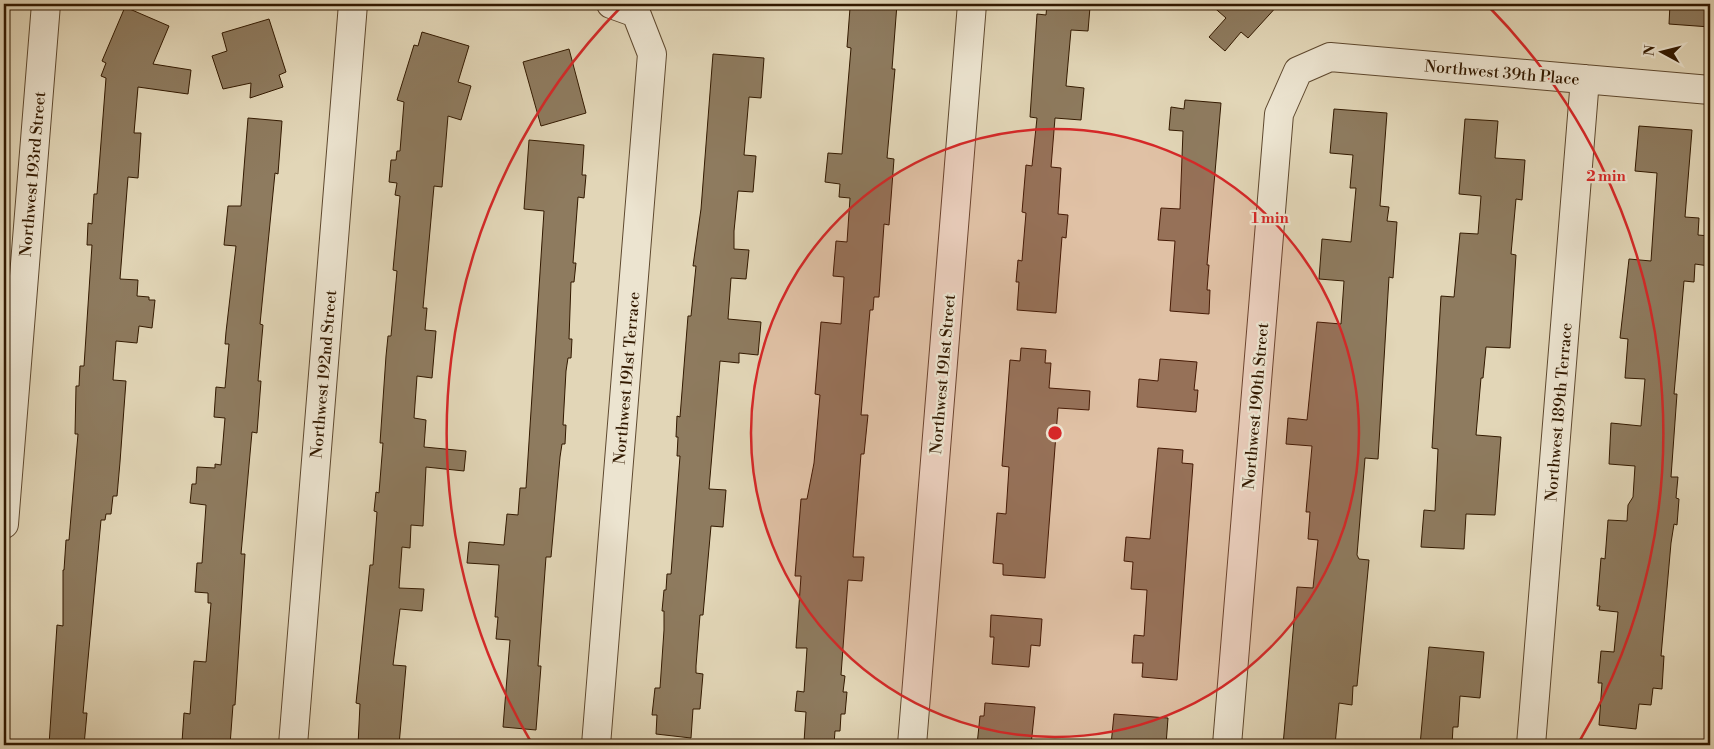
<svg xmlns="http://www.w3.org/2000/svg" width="1714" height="749" font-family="'Libre Bodoni',serif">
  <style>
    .building { fill: #8e7b5f; stroke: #321900 }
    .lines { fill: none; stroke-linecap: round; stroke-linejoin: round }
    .minor-casing { stroke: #5e482e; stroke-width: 30 }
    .tertiary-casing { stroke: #5e482e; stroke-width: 30 }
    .minor { stroke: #ece4d0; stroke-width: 28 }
    .tertiary { stroke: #ece4d0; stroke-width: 28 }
    .ring { fill: none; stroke: #d62828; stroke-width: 2.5 }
    .labels { text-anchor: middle; stroke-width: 4.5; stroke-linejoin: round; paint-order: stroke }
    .street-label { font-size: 16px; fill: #321900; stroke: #ece4d0 }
    .centre { fill: #d62828; stroke: #ece4d0; stroke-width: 2.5 }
    .ring-label { font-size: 15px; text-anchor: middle; font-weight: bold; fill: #d62828; stroke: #ece4d0; stroke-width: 4.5; stroke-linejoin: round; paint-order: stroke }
  </style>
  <rect width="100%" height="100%" fill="#e2d6b7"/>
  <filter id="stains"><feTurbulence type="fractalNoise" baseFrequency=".004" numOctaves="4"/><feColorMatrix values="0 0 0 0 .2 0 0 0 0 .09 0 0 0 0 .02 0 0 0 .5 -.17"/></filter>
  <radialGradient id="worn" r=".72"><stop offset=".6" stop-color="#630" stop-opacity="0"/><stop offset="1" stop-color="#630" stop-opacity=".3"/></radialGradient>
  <path class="building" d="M862,4h35l-5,65h3l-8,89 7,1 -5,66 -5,-1 -5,73h-5l-1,13h-3l-9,105h7l-4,39h-3l-8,103h11l-2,24 -14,-1 -7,95 4,1 -2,16h4l-2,22h-4l-1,17h-5l-1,13 -30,-2 2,-30 -11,-1 2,-20 7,1 3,-44h-11l5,-72h-6l6,-77h6l7,-36 6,-68 -5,-1 6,-72 20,2 3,-47 -11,-1 3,-35 11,1 3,-44 -11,-1 1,-13 -15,-2 3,-29 14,1 9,-106 -4,-1 3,-39 11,1z
    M1047,4l43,3 -2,24 -17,-1 -5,56 18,2 -3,32 -26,-2 -4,49 10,1 -3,46 10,1 -2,23 -4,-1 -6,76 -39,-3 2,-28h-3l2,-22 4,1 4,-48 -4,-1 4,-47 6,1 5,-48 -7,-1 7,-103 9,1z
    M1210,4h69l-31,34 -7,-6 -16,19 -16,-14 17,-19z
    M1670,4h40v23l-41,-3z
    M125,7l44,19 -16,38 38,6 -3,24 -50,-7 -4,46h7l-3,45 -10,-1 -8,102 18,1 -1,16 12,1v3h6l-3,28 -13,-2 -2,17 -21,-2 -3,39 13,1 -6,81 -3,34h-4l-2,18h-5l-1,6h-4l-18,193h4l-3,32h-35l8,-120 6,1v-56h1l2,-30h3l9,-106h-3l1,-48h3l1,-20h4l8,-121h-5l1,-22 4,1 2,-30h3l9,-116 -5,-2 5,-13 -4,-2z
    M269,19l17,53 -7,3 4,12 -33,11 1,-15 -28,6 -11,-33 15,-5 -5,-18z
    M422,32l47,14 -11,36 13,4 -10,34 -13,-4 -6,71 -8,-1 -11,122h4l-2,22 11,1 -4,47 -15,-2 -3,42 12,2 -2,27 42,4 -2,20 -38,-4 -3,59 -12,-1 -1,23 -8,-1 -3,41 25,1 -2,22 -22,-2 -7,56 13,1 -7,79h-41l2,-41 -4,-1 14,-138h3l4,-53 -3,-1 2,-19 3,1 4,-50h-3l6,-87 2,-20h3l6,-65 -4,-1 7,-74 -5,-1 2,-12 -8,-1 2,-22h5l1,-9h3l4,-49 -7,-2 17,-55 4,1z
    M569,49l17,64 -45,13 -18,-64z
    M713,54l51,4 -3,40 -12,-1 -5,58 12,1 -3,36 -15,-1 -4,40v18l15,1 -3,29 -15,-1 -3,41 33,3 -3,33 -19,-2v10l-19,-2 -11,128 17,1 -3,37 -12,-1 -8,89h-3l-4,51v7l7,1 -3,35h-7l-2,29 -35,-4 1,-19h-5l3,-27h5l4,-58v-19h-2l2,-21h2l1,-16h4l9,-118h-3l1,-19h-2l1,-21 3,1 8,-101h3l5,-50h-3l8,-57z
    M1185,100l36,3 -14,162h2l-2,25h3l-1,24 -39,-3 5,-70 -17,-1 3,-32 19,1 3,-78 -14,-1 2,-23 13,2z
    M1334,109l53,4 -7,93 9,1 -2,14 10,1 -4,56 -4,-1 -11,182 -13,-1 -8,97 2,4 10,1 -12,126h-4l-1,19 -13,-2 -4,42h-52l14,-158 16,1 5,-48 -10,-1 2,-27h-4l6,-66 -26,-2 2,-26 19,2 10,-98 24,2 3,-43 -25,-2 3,-40 29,3 5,-54h-6l3,-33 -23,-2z
    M248,118l34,3 -4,53 -3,-1 -15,151 3,1 -5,56h3l-4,52 -5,-1 -11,122h4l-10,151h-2l-3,40h-44l1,-2 -5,-1 2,-29 6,1 4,-53 12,1 5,-59h-3v-10l-13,-1 2,-29h5l4,-58 -16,-2 2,-19h4l1,-17 18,1v-4l6,1 4,-47 -11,-1 2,-30 9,1 4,-44h-4l1,-12 10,-86 -12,-1 4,-39h13z
    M1465,119l33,2 -3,37 30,2 -3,40 -6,-1 -5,55 5,1 -6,93 -24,-1 -3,31h-2l-5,57 25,2 -6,78 -29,-1 -2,35 -43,-2 3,-37 11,1 3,-62 -6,-1 9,-152 13,1 6,-64 18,1 3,-38 -22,-2z
    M1639,126l53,4 -7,87 14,1 -1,17 12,1v17l-1,13 -14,-2 -1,18 -10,-1 -10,113h3l-6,83h7l-2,21 3,1 -2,26 -3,-1 -3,19 -10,113h3l-2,33 -9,-1 -2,17 -12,-1 -3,25 -37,-4 3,-42h-4l3,-32 13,1 4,-40 -19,-2 1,-4h-3l4,-48 4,1 3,-39 19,1 1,-16 5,-8 2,-31 -26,-2 2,-41 30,3 4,-47 -20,-1 3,-39 -8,-1 9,-79 22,2 6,-88 -22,-2z
    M529,140l55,5 -2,30h4l-2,23 -6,-1 -5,66h3l-2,19h-3l-2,57h3l-1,19h-3l-2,13 -3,54h3l-1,19h-3l-2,13 -9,100h-5l-8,109h3l-5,64 -33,-3 7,-87 -14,-1 2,-22h-3l4,-52 -32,-2 2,-21 35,3 3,-31 11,1 2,-27h6l18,-277 -20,-2z
    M1021,348l25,2 -1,13h6l-2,25 41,3 -1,19 -31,-2 -13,170 -42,-3v-11l-10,-1 4,-50 9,1 3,-47 -7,-1 8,-106 10,1z
    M1160,359l37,3 -3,28h4l-2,22 -59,-5 2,-28 19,2z
    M1158,448l25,2 -1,13 11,1 -16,216 -35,-3 1,-14h-11l2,-28 10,1 3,-46 -16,-1 2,-27 -9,-1 2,-24 24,2z
    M991,615l51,4 -2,27 -9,-1 -2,22 -37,-3 2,-27h-4z
    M1429,647l55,5 -4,46 -20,-2 -2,31h-5l-1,18h-32z
    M985,703l50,4 -4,38h-54l3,-29h4z
    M1114,714l54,4 -2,27h-55z"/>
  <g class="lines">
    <defs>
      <path id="minor" d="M4,524l42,-520
        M293,745l60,-741
        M596,745l56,-691 -16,-41 -25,-9
        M1227,745l52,-631 19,-43 32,-14 380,33
        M1531,745l54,-666"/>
      <path id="tertiary" d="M912,745l60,-741"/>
    </defs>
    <use href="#minor" class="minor-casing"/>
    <use href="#tertiary" class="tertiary-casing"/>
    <use href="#minor" class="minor"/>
    <use href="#tertiary" class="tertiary"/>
  </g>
  <circle cx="1055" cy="433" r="304" fill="#d62828" fill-opacity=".12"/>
  <g class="ring">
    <circle cx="1055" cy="433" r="304"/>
    <path d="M531 742A608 608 0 0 1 621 7M1489 7A608 608 0 0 1 1579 742"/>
  </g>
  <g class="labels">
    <g class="street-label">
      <text transform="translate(1502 72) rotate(5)" y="6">Northwest 39th Place</text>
      <text transform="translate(32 174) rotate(-85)" y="6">Northwest 193rd Street</text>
      <text transform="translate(323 374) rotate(-85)" y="6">Northwest 192nd Street</text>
      <text transform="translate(942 374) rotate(-85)" y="6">Northwest 191st Street</text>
      <text transform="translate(626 378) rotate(-85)" y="6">Northwest 191st Terrace</text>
      <text transform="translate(1255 406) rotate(-85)" y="6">Northwest 190th Street</text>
      <text transform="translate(1558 412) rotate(-85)" y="6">Northwest 189th Terrace</text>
    </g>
  </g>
  <circle cx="1055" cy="433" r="8" class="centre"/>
  <g class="ring-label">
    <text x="1606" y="181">2 min</text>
    <text x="1270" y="223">1 min</text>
  </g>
  <rect width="1714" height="749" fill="none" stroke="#e2d6b7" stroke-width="20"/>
  <rect x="5" y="5" width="1704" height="739" fill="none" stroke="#321900" stroke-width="2.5"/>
  <rect x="10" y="10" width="1694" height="729" fill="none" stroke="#321900"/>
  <g transform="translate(1662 52) rotate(277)" stroke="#ece4d0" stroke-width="4" paint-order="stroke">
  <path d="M0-4L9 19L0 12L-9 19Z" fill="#321900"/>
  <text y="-8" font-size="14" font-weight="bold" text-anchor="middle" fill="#321900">N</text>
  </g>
  <rect width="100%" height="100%" filter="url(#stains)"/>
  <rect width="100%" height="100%" fill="url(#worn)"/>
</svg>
